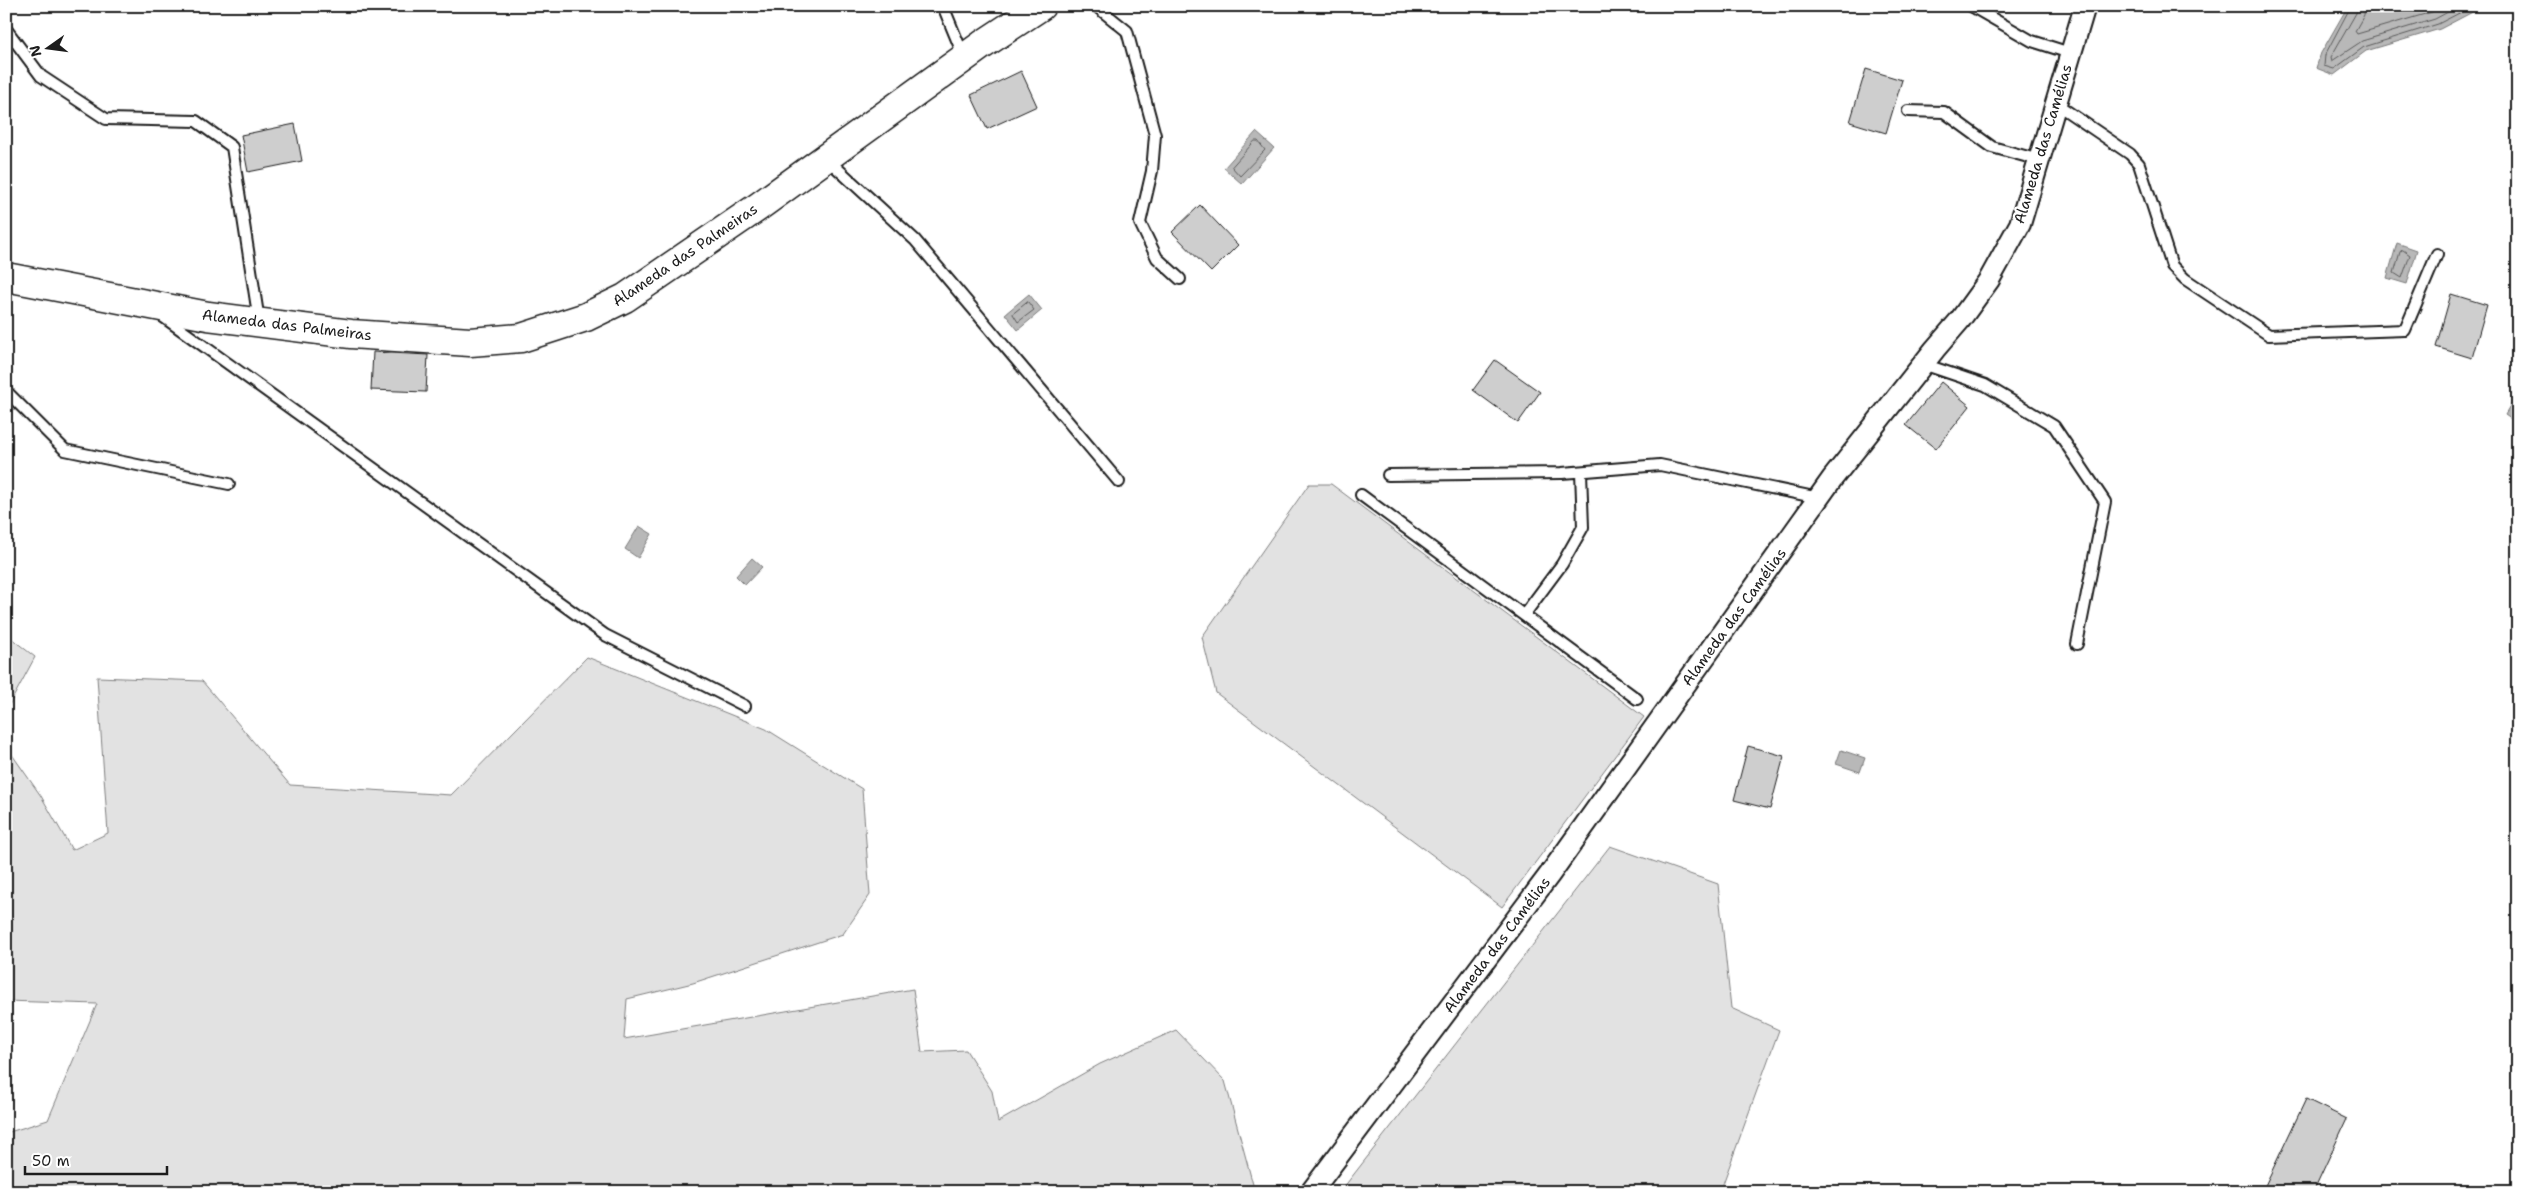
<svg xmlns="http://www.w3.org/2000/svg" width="2524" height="1198" font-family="'Shantell Sans',sans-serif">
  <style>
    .green { fill: #e2e2e2; stroke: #7f7f7f }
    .water { fill: #b8b8b8; stroke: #7a7a7a }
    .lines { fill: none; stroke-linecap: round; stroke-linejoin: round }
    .shore { stroke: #5a5a5a; stroke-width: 1 }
    .building { fill: #cecece; stroke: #1c1c1c }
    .lane-casing { stroke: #1c1c1c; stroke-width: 14 }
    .street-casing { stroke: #1c1c1c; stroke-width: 24 }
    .secondary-casing { stroke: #1c1c1c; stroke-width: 31 }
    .lane { stroke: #fff; stroke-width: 10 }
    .street { stroke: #fff; stroke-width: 20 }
    .secondary { stroke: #fff; stroke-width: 28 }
    .labels { text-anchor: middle; stroke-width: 4.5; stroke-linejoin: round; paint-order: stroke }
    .street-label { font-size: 15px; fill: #1c1c1c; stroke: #fff }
  </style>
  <rect width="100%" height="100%" fill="#fff"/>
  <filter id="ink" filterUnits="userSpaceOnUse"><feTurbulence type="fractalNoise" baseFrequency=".02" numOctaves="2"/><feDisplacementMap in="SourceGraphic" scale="10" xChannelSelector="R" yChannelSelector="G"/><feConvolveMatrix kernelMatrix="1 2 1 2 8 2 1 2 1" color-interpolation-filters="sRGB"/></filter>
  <g filter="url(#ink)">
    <path class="green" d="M1309,484h22l313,233 -142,190 -286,-214 -14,-56z
      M6,634l29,23 -29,54z
      M587,657l179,72 96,60 8,106 -27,39 -150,49 -66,16 -3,40 289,-50 9,63 44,-2 26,41 6,31 102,-58 76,-34 49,51 30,111h-1249v-59l42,-13 49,-116 -91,-3v-255l35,50 31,54 36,-17 -11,-156 105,4 88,104 161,10z
      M1610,846l108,38 13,124 48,22 -59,162h-380z"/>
    <path class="water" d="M2348,6h136l-44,23 -74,22 -32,24 -18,-7 5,-15z
      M1256,132l18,16 -32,36 -18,-16z
      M2397,243l20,7 -10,34 -20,-6z
      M1029,294l13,16 -24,20 -13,-16z
      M2518,393v31l-13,-9z
      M639,526l13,8 -14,24 -13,-9z
      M752,558l10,9 -17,18 -9,-9z
      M1841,750l24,8 -5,14 -24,-8z"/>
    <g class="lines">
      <path class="shore" d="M2351,6l-26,49 -1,11 10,3 30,-22 74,-23 35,-18
        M2358,6l-2,7 -25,44 1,4 30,-20 73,-22 24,-13
        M2365,6l-1,9 -9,16 2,3 75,-22 11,-6
        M1255,141h3l7,9 -25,26 -8,-9z
        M2403,250l7,5 -8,23 -8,-5 6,-21z
        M1028,302l6,8 -16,12 -5,-8z"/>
    </g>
    <path class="building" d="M1866,69l36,11 -16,53 -36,-11z
      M1021,71l16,35 -50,23 -16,-34z
      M295,124l7,37 -54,11 -7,-37z
      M1200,205l38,40 -27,27 -39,-40z
      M2451,294l36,11 -15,53 -36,-11z
      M373,352l55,3 -2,37 -55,-2z
      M1495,360l45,32 -22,31 -45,-33z
      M1941,382l29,24 -34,43 -30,-24z
      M1748,746l36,10 -14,53 -36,-9z
      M2306,1099l41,20 -34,73h-51z"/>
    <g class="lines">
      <defs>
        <path id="lane" d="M943,6l21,51
          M1096,6l31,25 28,104 -3,36 -12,52 17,35 23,21
          M1971,6l61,35 38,12
          M6,29l35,47 65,43 90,2 36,26 27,174
          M2055,103l75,51 9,10 33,102 13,13 84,56 136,-5 32,-76
          M1908,111l36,1 48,35 47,13
          M827,159l88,81 204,242
          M162,316l443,319 140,71
          M1923,364l62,21 69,41 51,76 -28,142
          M6,391l59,59 164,34
          M1388,475l174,-2 98,-8 159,33
          M1361,495l276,204
          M1524,615l38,-51 21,-37 -2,-55"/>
        <path id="street" d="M1311,1192l239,-318 282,-395 103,-130 25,-29 29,-40 31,-56 65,-218"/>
        <path id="secondary" d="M6,277l202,39 143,18 119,8 51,-4 65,-21 39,-19 133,-91 224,-162 59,-39"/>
      </defs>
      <use href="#lane" class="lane-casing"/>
      <use href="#street" class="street-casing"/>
      <use href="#secondary" class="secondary-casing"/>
      <use href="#lane" class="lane"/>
      <use href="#street" class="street"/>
      <use href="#secondary" class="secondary"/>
    </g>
  </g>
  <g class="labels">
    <g class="street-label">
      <text transform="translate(2043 144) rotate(-73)" y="5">Alameda das Camélias</text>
      <text transform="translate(685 255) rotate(-34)" y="5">Alameda das Palmeiras</text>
      <text transform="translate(287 325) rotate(7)" y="5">Alameda das Palmeiras</text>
      <text transform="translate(1734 617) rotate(-54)" y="5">Alameda das Camélias</text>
      <text transform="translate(1497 945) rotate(-53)" y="5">Alameda das Camélias</text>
    </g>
  </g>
  <rect width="2524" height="1198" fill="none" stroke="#fff" stroke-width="25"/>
  <rect x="12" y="12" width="2499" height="1173" fill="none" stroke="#1c1c1c" stroke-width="2" filter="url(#ink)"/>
  <g transform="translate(48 48) rotate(256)" stroke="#ffffff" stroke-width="4" paint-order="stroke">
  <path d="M0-4L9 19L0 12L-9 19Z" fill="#1c1c1c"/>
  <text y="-8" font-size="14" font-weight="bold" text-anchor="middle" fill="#1c1c1c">N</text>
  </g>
  <path d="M25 1166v8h142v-8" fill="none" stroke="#1c1c1c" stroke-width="2.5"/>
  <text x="32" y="1166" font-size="15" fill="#1c1c1c" stroke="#ffffff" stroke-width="4" paint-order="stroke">50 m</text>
</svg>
